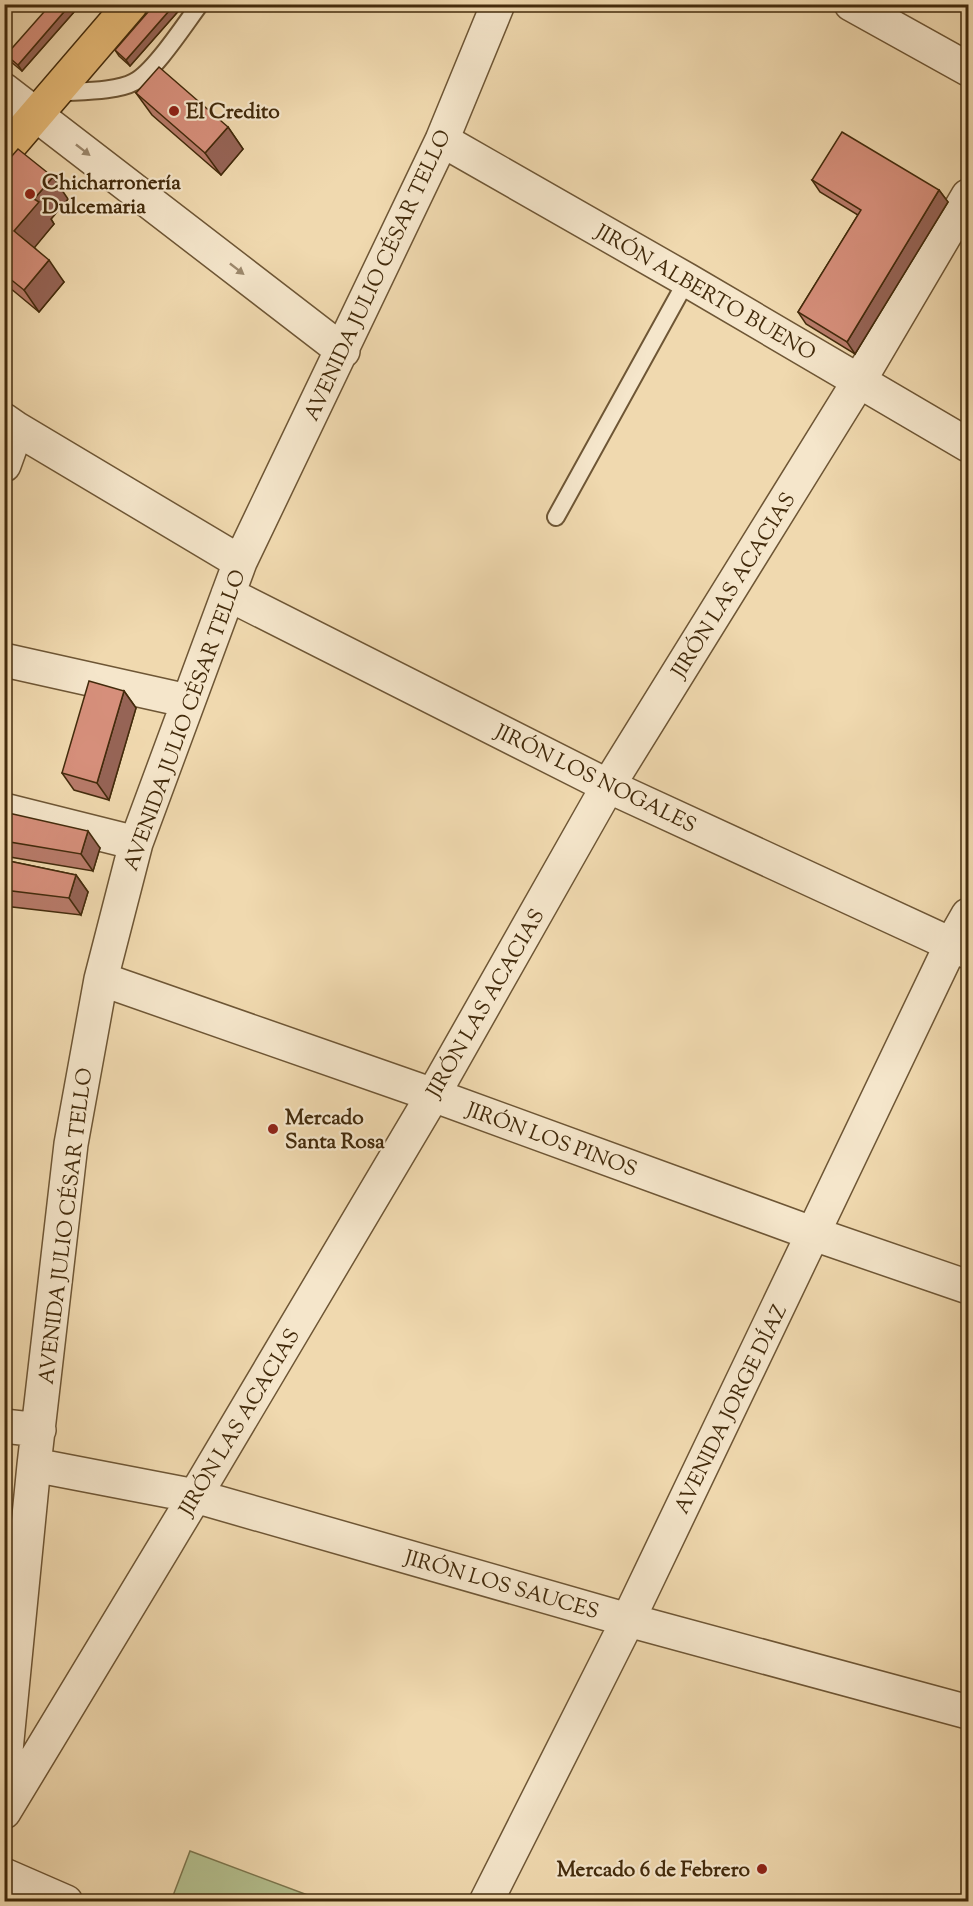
<svg xmlns="http://www.w3.org/2000/svg" width="973" height="1906" font-family="'Sorts Mill Goudy',serif">
  <style>
    .green { fill: #b4c08f; stroke: #7c764e; stroke-width: 1.5 }
    .lines { fill: none; stroke-linecap: round; stroke-linejoin: round }
    .lane-casing { stroke: #6e5635; stroke-width: 20 }
    .street-casing { stroke: #6e5635; stroke-width: 36 }
    .primary-casing { stroke: #432b0c; stroke-width: 36 }
    .lane { stroke: #f5e6cb; stroke-width: 16 }
    .street { stroke: #f5e6cb; stroke-width: 33 }
    .primary { stroke: #e8bc78; stroke-width: 33 }
    .wall { fill: #b87b6a; stroke: #432b0c; stroke-width: 1.5 }
    .shaded-wall { fill: #966456; stroke: #432b0c; stroke-width: 1.5 }
    .building { fill: #d68f7b; stroke: #432b0c; stroke-width: 1.5 }
    .oneway { fill: #9c886c }
    .poi-dot { fill: #8f2418; stroke: #f5e6cb; stroke-width: 2 }
    .labels { text-anchor: middle; stroke-width: 4.5; stroke-linejoin: round; paint-order: stroke }
    .poi-label { font-size: 21px; font-weight: bold; fill: #432b0c; stroke: #f5e6cb; text-anchor: start }
    .street-label { font-size: 21px; fill: #432b0c; stroke: #f5e6cb }
  </style>
  <rect width="100%" height="100%" fill="#f0d9af"/>
  <filter id="stains"><feTurbulence type="fractalNoise" baseFrequency=".00333" numOctaves="4"/><feColorMatrix values="0 0 0 0 .2 0 0 0 0 .09 0 0 0 0 .02 0 0 0 .5 -.17"/></filter>
  <radialGradient id="worn" r=".72"><stop offset=".6" stop-color="#630" stop-opacity="0"/><stop offset="1" stop-color="#630" stop-opacity=".3"/></radialGradient>
  <path class="green" d="M190,1851l123,46 -1,4h-141z"/>
  <g class="lines">
    <defs>
      <path id="lane" d="M56,93c21,-2 60,-1 78,-11 20,-10 51,-58 66,-78
        M556,517l131,-237"/>
      <path id="street" d="M851,4l117,65
        M4,90l339,261
        M442,140l245,140 281,165
        M4,420l13,9 223,133
        M4,465l13,-36
        M228,594l380,192 360,166
        M4,660l184,41
        M4,810l132,33
        M101,979l332,116 381,139 154,53
        M4,1426l35,4
        M34,1465l161,31 433,124 340,92
        M4,1771l30,-306 37,-321 30,-165 35,-136 104,-281 202,-422 56,-136
        M4,1812l191,-316 238,-401 175,-309 251,-405 109,-185
        M4,1875l62,27
        M486,1902l142,-282 324,-677 16,-28"/>
      <path id="primary" d="M4,152l127,-148"/>
    </defs>
    <use href="#lane" class="lane-casing"/>
    <use href="#street" class="street-casing"/>
    <use href="#primary" class="primary-casing"/>
    <use href="#lane" class="lane"/>
    <use href="#street" class="street"/>
    <use href="#primary" class="primary"/>
  </g>
  <path class="wall" d="M69,6l5,6 -52,59 -12,-10 -4,-6z
    M182,7l-52,59 -11,-10 -4,-6z
    M136,93l92,34 15,22 -22,26 -69,-60z
    M4,165l64,34 -17,20 3,5 -20,23 30,35 -25,30 -35,-29z
    M812,180l127,10 9,12 -93,152 -49,-30 -8,-12 60,-97 -38,-23z
    M124,691l12,17 -27,92 -35,-10 -12,-17z
    M4,812l96,36 -7,23 -89,-15z
    M4,860l72,15 12,17 -7,23 -77,-9z"/>
  <path class="shaded-wall" d="M175,4h5l2,3 -52,59 -4,-6z
    M69,6l5,6 -52,59 -4,-6z
    M228,127l15,22 -22,26 -16,-22z
    M53,177l15,22 -17,20 3,5 -24,29 -16,-22 20,-32z
    M939,190l9,12 -93,152 -8,-12z
    M49,260l15,22 -25,30 -15,-22z
    M124,691l12,17 -27,92 -12,-17z
    M88,831l12,17 -7,23 -12,-17z
    M76,875l12,17 -7,23 -12,-17z"/>
  <path class="building" d="M51,4h16l2,2 -51,59 -12,-10z
    M155,4h20l-49,56 -11,-10z
    M159,67l69,60 -23,26 -69,-60z
    M842,132l97,58 -92,152 -49,-30 63,-102 -49,-30z
    M18,149l35,28 -19,22 5,3 -25,29 35,29 -25,30 -20,-16v-109z
    M89,681l35,10 -27,92 -35,-10z
    M4,812l84,19 -7,23 -77,-13z
    M4,860l72,15 -7,23 -65,-8z"/>
  <defs><path id="oneway-solid" d="M-6-.8H1V-3.2L6.5 0L1 3.2V.8H-6Z" transform="scale(1.5)"/></defs>
  <g class="oneway">
    <use href="#oneway-solid" transform="translate(83 150) rotate(38)"/>
    <use href="#oneway-solid" transform="translate(237 269) rotate(38)"/>
  </g>
  <g class="poi-dot">
    <circle cx="174" cy="111" r="6"/>
    <circle cx="30" cy="194" r="6"/>
    <circle cx="273" cy="1129" r="6"/>
    <circle cx="762" cy="1869" r="6"/>
  </g>
  <g class="labels">
    <g class="poi-label">
      <text x="186" y="118">El Credito</text>
      <text x="42" y="189">Chicharronería<tspan x="42" dy="24">Dulcemaria</tspan></text>
      <text x="285" y="1124">Mercado<tspan x="285" dy="24">Santa Rosa</tspan></text>
      <text x="750" y="1876" text-anchor="end">Mercado 6 de Febrero</text>
    </g>
    <g class="street-label">
      <text transform="translate(377 275) rotate(-65)" y="7">AVENIDA JULIO CÉSAR TELLO</text>
      <text transform="translate(706 292) rotate(30)" y="7">JIRÓN ALBERTO BUENO</text>
      <text transform="translate(733 585) rotate(-58)" y="7">JIRÓN LAS ACACIAS</text>
      <text transform="translate(184 720) rotate(-70)" y="7">AVENIDA JULIO CÉSAR TELLO</text>
      <text transform="translate(596 778) rotate(26)" y="7">JIRÓN LOS NOGALES</text>
      <text transform="translate(485 1003) rotate(-60)" y="7">JIRÓN LAS ACACIAS</text>
      <text transform="translate(552 1139) rotate(20)" y="7">JIRÓN LOS PINOS</text>
      <text transform="translate(65 1226) rotate(-83)" y="7">AVENIDA JULIO CÉSAR TELLO</text>
      <text transform="translate(730 1409) rotate(-64)" y="7">AVENIDA JORGE DÍAZ</text>
      <text transform="translate(239 1422) rotate(-59)" y="7">JIRÓN LAS ACACIAS</text>
      <text transform="translate(502 1584) rotate(16)" y="7">JIRÓN LOS SAUCES</text>
    </g>
  </g>
  <rect width="973" height="1906" fill="none" stroke="#f0d9af" stroke-width="24"/>
  <rect x="6" y="6" width="961" height="1894" fill="none" stroke="#432b0c" stroke-width="3"/>
  <rect x="12" y="12" width="949" height="1882" fill="none" stroke="#432b0c" stroke-width="1.5"/>
  <rect width="100%" height="100%" filter="url(#stains)"/>
  <rect width="100%" height="100%" fill="url(#worn)"/>
</svg>
